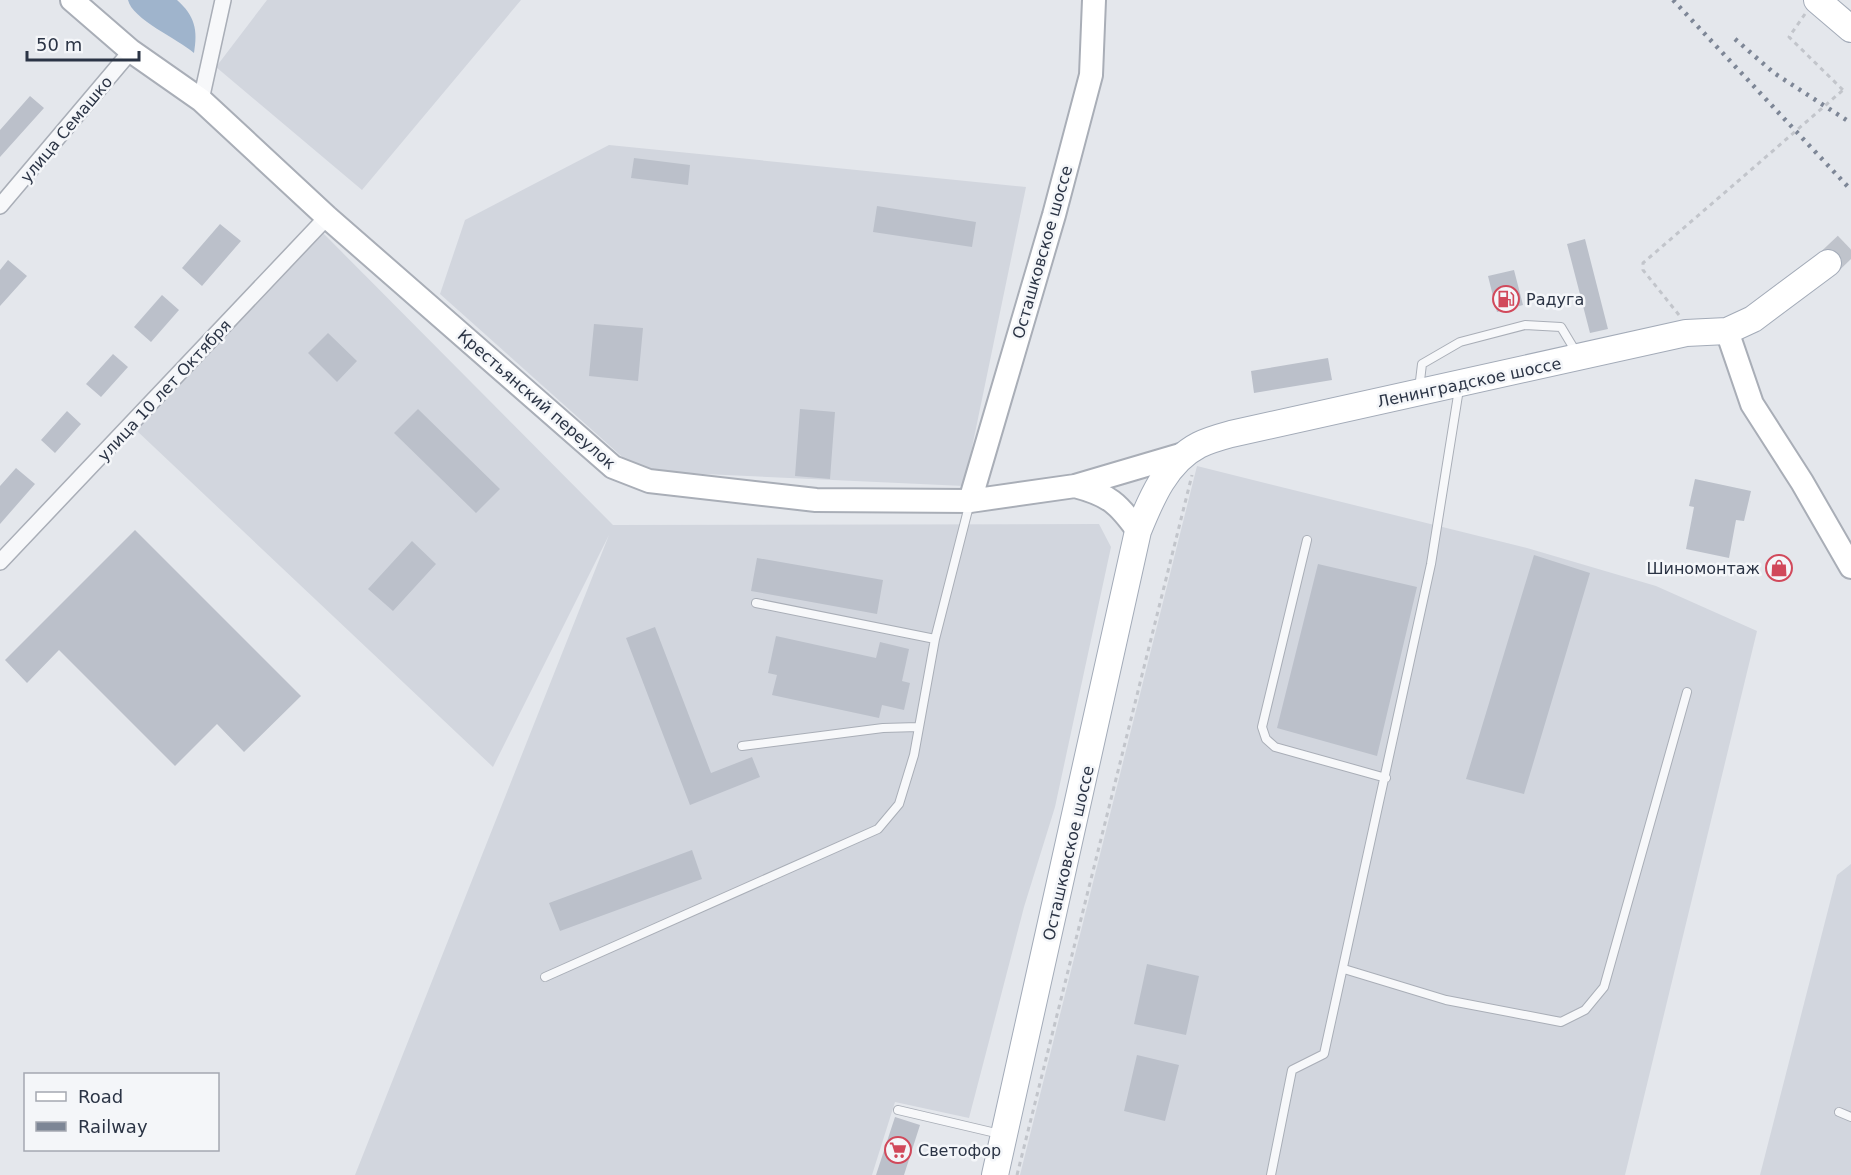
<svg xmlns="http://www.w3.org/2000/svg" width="1851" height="1175" font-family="'DejaVu Sans',sans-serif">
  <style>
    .built { fill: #d2d6de }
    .water { fill: #9fb4cc }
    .building { fill: #bbc0ca }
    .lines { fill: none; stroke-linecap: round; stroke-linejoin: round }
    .primary-tunnel { stroke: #bfc3cb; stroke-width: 26; stroke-dasharray: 26 13; stroke-linecap: butt }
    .lane-casing { stroke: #a9aeb7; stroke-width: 10 }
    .street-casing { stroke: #a9aeb7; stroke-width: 18 }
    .secondary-casing { stroke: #a9aeb7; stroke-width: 26 }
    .primary-casing { stroke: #a3abb8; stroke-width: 28 }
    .path { stroke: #c2c5cb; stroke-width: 3; stroke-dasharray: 4.5 4.5; stroke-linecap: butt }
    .lane { stroke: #f7f8fa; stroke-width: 8 }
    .street { stroke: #f7f8fa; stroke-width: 15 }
    .secondary { stroke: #fff; stroke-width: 22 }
    .primary { stroke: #fff; stroke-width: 26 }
    .rail { stroke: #7d8696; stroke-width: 4.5; stroke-dasharray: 3 6; stroke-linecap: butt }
    .path-bridge { stroke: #c2c5cb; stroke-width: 3; stroke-dasharray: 4.5 4.5; stroke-linecap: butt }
    .labels { text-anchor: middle; stroke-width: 5; stroke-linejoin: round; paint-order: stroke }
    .street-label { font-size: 16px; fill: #2b3445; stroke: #f4f6f9 }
    .poi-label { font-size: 16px; fill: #2b3445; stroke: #f4f6f9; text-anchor: start }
  </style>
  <rect width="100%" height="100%" fill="#e4e7ec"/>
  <path class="built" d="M267,0h254l-159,190 -146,-123z
    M609,145l417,42 -62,299 -326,-15 -198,-177 25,-74z
    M323,233l290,292 486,-1 12,23 -56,260 -31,100 -55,211 -74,-16 -23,73h-517l254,-640 -116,232 -357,-337z
    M1197,466l330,82 129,38 101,45 -132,544h-605z
    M1851,864v311h-91l77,-300z"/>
  <path class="water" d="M128,0h49c18,16 21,30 17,53 -16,-14 -62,-34 -66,-53z"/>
  <path class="building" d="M30,96l14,12 -44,49v-27z
    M634,158l56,7 -2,20 -57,-7z
    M877,206l99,16 -4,25 -99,-15z
    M220,224l21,17 -39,45 -20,-18z
    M1585,239l23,90 -18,4 -23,-89z
    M8,260l19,16 -27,30v-36z
    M1514,270l9,35 -26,7 -9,-36z
    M162,295l17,15 -28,32 -17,-15z
    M594,324l49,4 -5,53 -49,-5z
    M328,333l29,28 -20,21 -29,-29z
    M113,354l15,13 -27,30 -15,-13z
    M1328,358l4,22 -78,13 -3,-22z
    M418,409l82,80 -24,24 -82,-80z
    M800,409l35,3 -5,67 -35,-3z
    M67,411l14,13 -26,29 -14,-13z
    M16,468l19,16 -35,40v-38z
    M1695,479l56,12 -7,30 -8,-1 -7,38 -43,-9 8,-42 -5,-1z
    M135,530l166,166 -57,56 -27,-28 -42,42 -116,-116 -32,33 -22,-23z
    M412,541l24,23 -43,47 -25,-22z
    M1534,555l56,18 -66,221 -58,-15z
    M757,558l126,22 -6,34 -126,-23z
    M1318,564l99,23 -40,169 -100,-28z
    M655,627l56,146 41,-16 8,20 -70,28 -64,-167z
    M776,636l100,22 4,-16 29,7 -7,32 8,2 -6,27 -22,-5 -3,13 -107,-23 5,-20 -9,-2z
    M692,850l10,29 -142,52 -11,-28z
    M1147,964l52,12 -13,59 -52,-11z
    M1137,1055l42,10 -14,56 -41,-10z
    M895,1117l25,8 -16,50h-28z"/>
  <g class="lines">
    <path class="primary-tunnel" d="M1828,263l23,-22"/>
    <defs>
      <path id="lane" d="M1419,389l3,-25 38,-22 65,-17 36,2 15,25
        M1307,540l-45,187 4,12 9,8 111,31
        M756,603l179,36
        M742,746l141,-18 35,-1
        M1344,969l102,31 115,22 24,-12 19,-23 83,-295
        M545,977l333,-148 21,-25 15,-49 21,-116 35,-137
        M898,1110l102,24
        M1839,1112l12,5
        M1271,1175l21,-105 32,-16 107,-490 28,-175"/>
      <path id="street" d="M201,100l22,-100
        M0,206l131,-155
        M0,562l327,-345"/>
      <path id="secondary" d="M72,0l59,51 70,49 126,117 286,250 36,14 167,19 154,1 105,-15 112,-33
        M1727,331l25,73 50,78 49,85
        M1075,486c34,9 43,17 63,45
        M970,501l84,-286 37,-140 3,-75"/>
      <path id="primary" d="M1817,0l34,29
        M995,1175l143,-644c13,-32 28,-69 61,-86 10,-5 21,-8 32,-11l455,-101 41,-2 26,-12 75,-56"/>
    </defs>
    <use href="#lane" class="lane-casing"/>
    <use href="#street" class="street-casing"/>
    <use href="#secondary" class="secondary-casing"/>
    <use href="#primary" class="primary-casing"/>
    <path class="path" d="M1805,14l-16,23 54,53
      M1679,315l-36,-45v-7l94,-81
      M1017,1175l175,-700"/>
    <use href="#lane" class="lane"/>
    <use href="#street" class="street"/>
    <use href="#secondary" class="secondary"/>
    <use href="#primary" class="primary"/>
    <path class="rail" d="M1673,0l178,190
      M1735,39l39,34 77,50"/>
    <path class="path-bridge" d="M1737,182l106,-92"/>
  </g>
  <defs>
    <symbol id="fuel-ring" viewBox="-11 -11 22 22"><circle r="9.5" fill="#f4f6f9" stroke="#d1495b" stroke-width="1.5"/><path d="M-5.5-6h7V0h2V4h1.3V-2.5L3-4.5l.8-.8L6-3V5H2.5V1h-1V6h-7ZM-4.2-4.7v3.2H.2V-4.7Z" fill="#d1495b"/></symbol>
    <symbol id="shop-ring" viewBox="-11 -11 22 22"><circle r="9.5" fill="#f4f6f9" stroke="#d1495b" stroke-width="1.5"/><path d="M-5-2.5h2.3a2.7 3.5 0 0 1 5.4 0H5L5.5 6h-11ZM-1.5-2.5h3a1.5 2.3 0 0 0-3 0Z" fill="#d1495b"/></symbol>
    <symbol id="supermarket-ring" viewBox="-11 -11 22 22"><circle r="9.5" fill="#f4f6f9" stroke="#d1495b" stroke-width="1.5"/><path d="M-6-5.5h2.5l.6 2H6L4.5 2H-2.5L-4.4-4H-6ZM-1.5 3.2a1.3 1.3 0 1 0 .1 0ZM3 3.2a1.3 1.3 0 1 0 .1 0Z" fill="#d1495b"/></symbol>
  </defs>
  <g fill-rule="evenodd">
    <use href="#fuel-ring" x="1491" y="284" width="30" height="30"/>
    <use href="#shop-ring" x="1764" y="553" width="30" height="30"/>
    <use href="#supermarket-ring" x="883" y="1135" width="30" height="30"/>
  </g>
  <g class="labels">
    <g class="street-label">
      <text transform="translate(66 129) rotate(-50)" y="6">улица Семашко</text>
      <text transform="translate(1042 252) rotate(-74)" y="6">Осташковское шоссе</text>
      <text transform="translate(1469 382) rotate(-12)" y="6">Ленинградское шоссе</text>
      <text transform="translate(164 390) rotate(-47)" y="6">улица 10 лет Октября</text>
      <text transform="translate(537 399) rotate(41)" y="6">Крестьянский переулок</text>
      <text transform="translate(1068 853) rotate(-77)" y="6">Осташковское шоссе</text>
    </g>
    <g class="poi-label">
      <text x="1526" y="305">Радуга</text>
      <text x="1760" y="574" text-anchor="end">Шиномонтаж</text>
      <text x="918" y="1156">Светофор</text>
    </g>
  </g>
  <rect x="24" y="1073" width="195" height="78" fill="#f4f6f9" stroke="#a4a8b1" stroke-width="1.5"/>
  <rect x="36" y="1092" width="30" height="9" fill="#ffffff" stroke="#a4a8b1" stroke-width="1.5"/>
  <text x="78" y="1103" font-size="18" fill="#2b3445">Road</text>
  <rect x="36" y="1122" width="30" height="9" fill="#7d8696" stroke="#a4a8b1" stroke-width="1.5"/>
  <text x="78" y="1133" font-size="18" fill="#2b3445">Railway</text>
  <path d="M27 51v9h112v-9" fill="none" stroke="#2b3445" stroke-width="3"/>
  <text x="36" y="51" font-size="18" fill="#2b3445" stroke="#f4f6f9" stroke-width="4.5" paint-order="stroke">50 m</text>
</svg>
